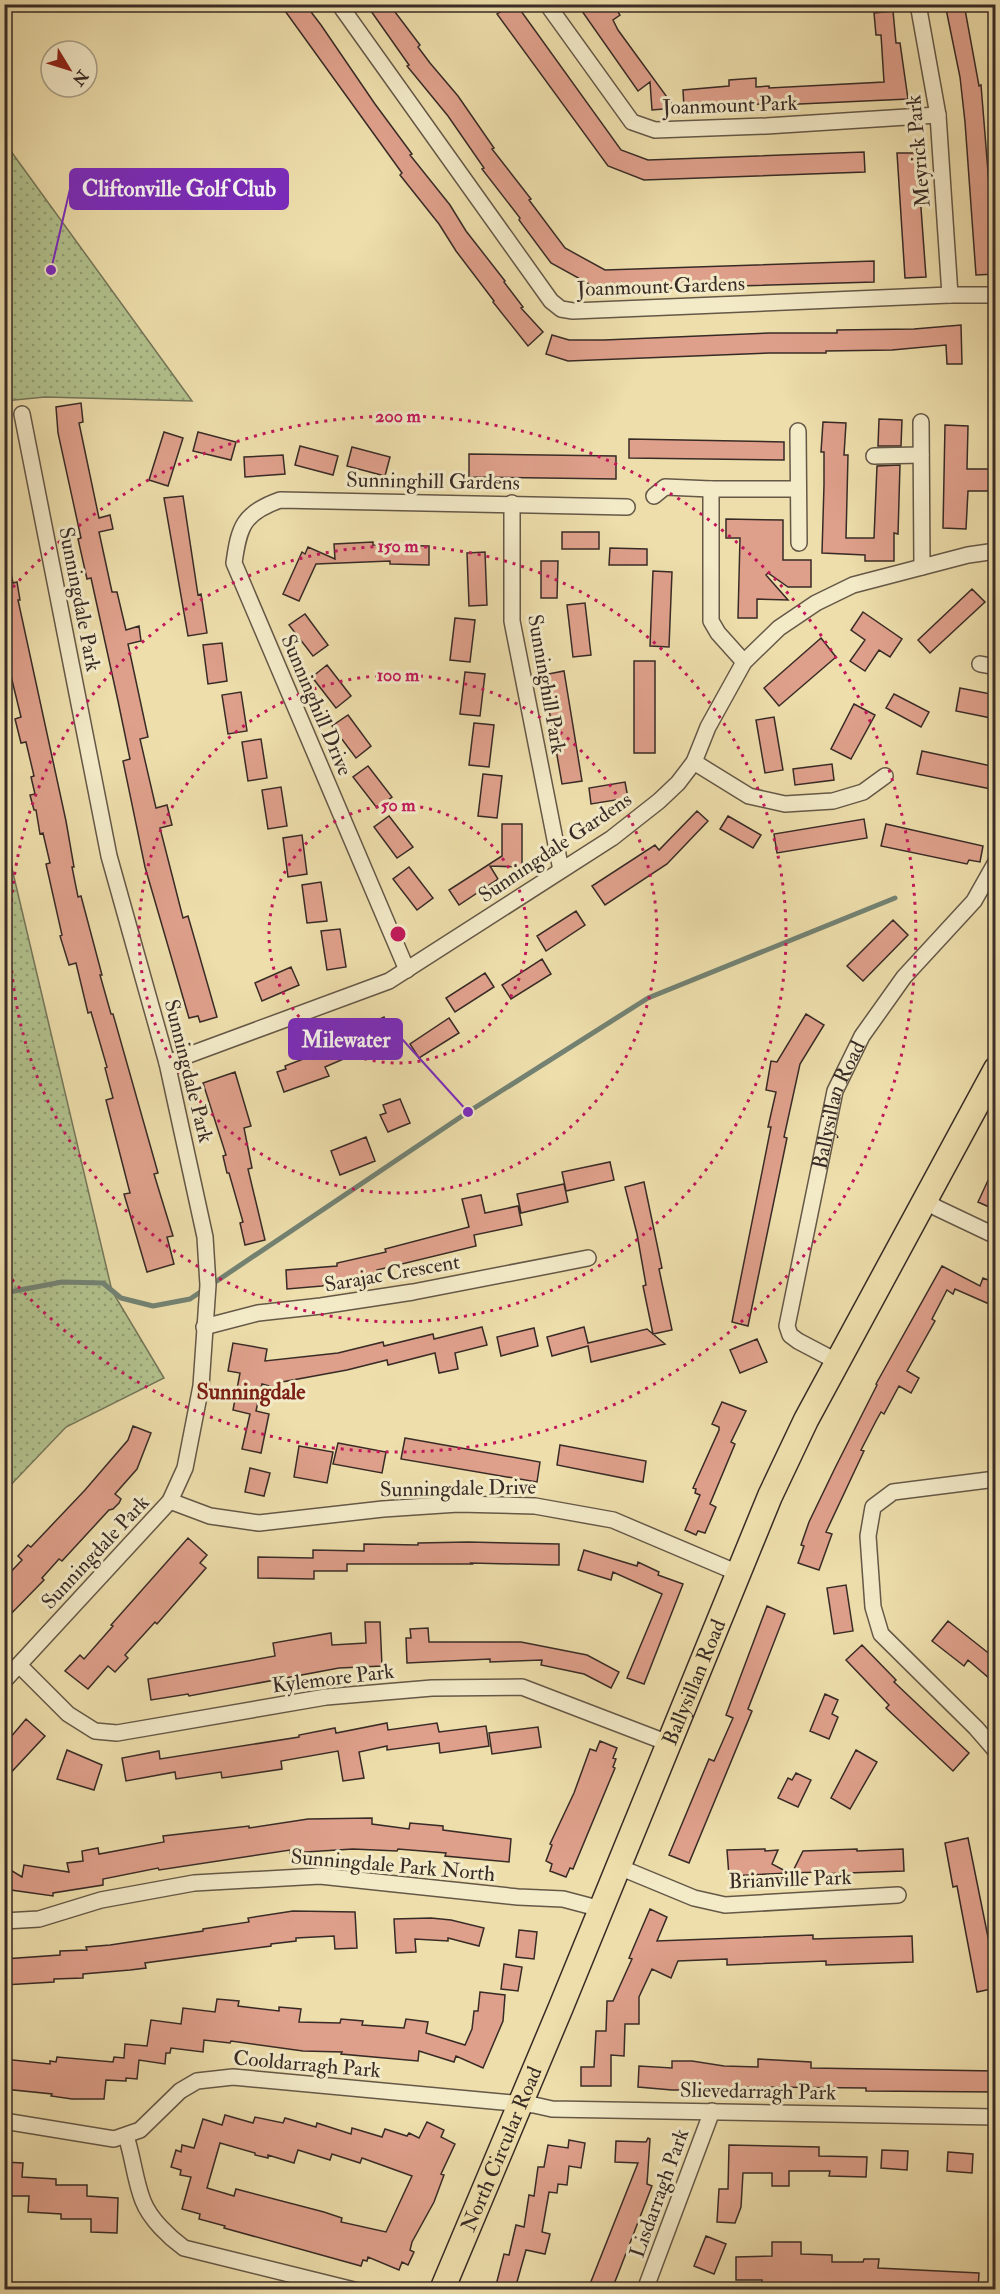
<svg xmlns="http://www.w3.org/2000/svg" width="1000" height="2294" font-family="'IM FELL Double Pica',serif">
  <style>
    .grass { fill: url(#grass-dots); stroke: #75765a; stroke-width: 1.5 }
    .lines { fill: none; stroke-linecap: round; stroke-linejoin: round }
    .stream { stroke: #738273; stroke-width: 5 }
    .building { fill: #dfa08b; stroke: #382b26; stroke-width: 1.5; fill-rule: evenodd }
    .minor-casing { stroke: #655847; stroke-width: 18 }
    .trunk-casing { stroke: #382b26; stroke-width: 27 }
    .minor { stroke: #f3eac8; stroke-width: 15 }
    .trunk { stroke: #eddeab; stroke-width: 24 }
    .ring { fill: none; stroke: #c2185b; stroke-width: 3; stroke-dasharray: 3 6 }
    .labels { text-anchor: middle; stroke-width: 6; stroke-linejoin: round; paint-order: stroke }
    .street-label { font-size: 21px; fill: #382b26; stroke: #f3eac8 }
    .neighbourhood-label { font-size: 22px; font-weight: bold; fill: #7a1f14; stroke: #f3eac8 }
    .centre { fill: #c2185b; stroke: #f3eac8; stroke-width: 3 }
    .ring-label { font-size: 18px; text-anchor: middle; font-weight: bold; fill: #c2185b; stroke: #f3eac8; stroke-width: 6; stroke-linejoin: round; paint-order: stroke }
    .leader { fill: none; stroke: #7b2cbf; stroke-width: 2 }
    .callout-dot { fill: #7b2cbf; stroke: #f3eac8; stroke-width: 2 }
    .callout { fill: #7b2cbf; stroke: #7b2cbf; stroke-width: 2 }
    .callout-label { font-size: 22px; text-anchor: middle; font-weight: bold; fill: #fff }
  </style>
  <defs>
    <pattern id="grass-dots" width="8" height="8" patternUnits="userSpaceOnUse" patternTransform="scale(1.5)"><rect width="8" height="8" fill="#b2c28e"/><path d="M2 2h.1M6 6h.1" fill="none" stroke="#929e74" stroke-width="1.8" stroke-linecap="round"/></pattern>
  </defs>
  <rect width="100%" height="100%" fill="#eddeab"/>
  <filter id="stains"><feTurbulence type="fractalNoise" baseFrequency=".00333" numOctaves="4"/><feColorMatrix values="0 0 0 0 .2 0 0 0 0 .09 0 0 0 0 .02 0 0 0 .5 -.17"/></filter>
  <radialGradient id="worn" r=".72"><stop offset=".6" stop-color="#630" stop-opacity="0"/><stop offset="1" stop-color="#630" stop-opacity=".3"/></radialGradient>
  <path class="grass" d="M4,143h1l187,258 -147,-4 -40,4z
    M5,839l107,452 52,87 -98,49 -61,64z"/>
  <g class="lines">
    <path class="stream" d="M4,1293l58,-11 41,1 18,15 32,8 37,-7 278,-187 180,-114 247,-100"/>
  </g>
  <path class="building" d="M280,4h25l16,21 54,79 37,50 -2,1 40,50 16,26 39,50 -1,1 19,25 -2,1 22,24 -15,14 -35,-44 1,-1 -38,-50 -17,-27 -39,-49 2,-2z
    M366,4h23l31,41 -2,2 12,16 28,33 36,52 -2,1 39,50 -2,1 36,48 40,22 269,-9v21l-274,8 -49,-27 -32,-43 1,-2 -38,-49 2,-1 -36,-52 -41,-50 2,-1z
    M494,4h22l105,146 27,10 216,-8 1,20 -221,8 -36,-14 -111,-152 3,-2z
    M577,4h36l7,11 -7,5 5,10 57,78 -23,2 -2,-28 -12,9z
    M945,4h19l15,82 2,-1 8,99h3l4,90 -20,1 -11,-153 -5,-45z
    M893,11l3,32h4l8,56 -130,6 -1,-2 -32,2v-2l-61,4 -1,-17 46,-4v-6l27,-2v9l13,-1v2l115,-6 -3,-47h-5l-2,-22z
    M897,153h20l9,124 -21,1z
    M961,325l1,39h-15l-1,-19 -54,5 -66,1v2h-56l-202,8 -22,-7 6,-19 17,5h35l166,-7h67v-3l77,-1z
    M81,403l2,19 -4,1 20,95 11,-3 3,14 -14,3 13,60h5l9,38 13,-4 2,15 -13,3 20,93 -8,2 16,69 11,-3 5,20 -12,3 23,90 5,-2 29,101 -17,5 -2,-6 -9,2 -44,-151 -22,-106 7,-2 -12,-58 -27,-123 -4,1 -9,-40 3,-1 -23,-105 -2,-26z
    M879,419l23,1 -1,26h-23z
    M823,422l23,1 -2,32h4l-2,83h28l3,-72 23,-1 -2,69 -4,-1v28h-29v-6l-43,-2 2,-68v-33h-3z
    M945,425l23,1 -1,43h29v22h-28l-2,38 -23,-1z
    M164,432l19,6 -15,48 -19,-6z
    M198,432l38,10 -5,18 -38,-9z
    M629,439l155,3v18l-155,-2z
    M300,446l38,10 -5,19 -38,-10z
    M352,447l38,10 -5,19 -38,-10z
    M469,454l147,2v23l-147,-2z
    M283,455l2,19 -40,3 -1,-20z
    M183,496l15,99 3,-1 6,39 -19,3 -24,-138z
    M726,519l57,1v40h28v27h-23l-20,-14 -2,2 22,25 -31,-1v19h-19l2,-80h-14z
    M562,532h37v17h-37z
    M373,542v3l56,1v19l-39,-1v-3l-74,3 -17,37 -16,-7 19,-42 3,2 3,-7 27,12 -1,-15z
    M610,548l37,1v16h-38z
    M485,552l2,53 -18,1 -2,-53z
    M541,561h17l-1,37h-16z
    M10,568l3,15 4,-1 3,18h-2l48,221 8,46h-2l6,30 3,-1 21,79h-2l11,39h2l45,159 -4,1 19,62 -6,1 7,27 -27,8 -23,-78 6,-1 -24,-93 7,-2 -8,-30 2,-1 -16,-55 -3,1 -12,-50 -7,2 -9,-29 2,-1 -16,-71 4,-1 -7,-30 -3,1 -4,-24h-2l-4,-15 5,-1 -4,-17 3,-1 -8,-34 -5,1 -6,-24 6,-2 -10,-41 -4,1 -3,-11v-97z
    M653,571l19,1 -3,75 -19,-1z
    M972,589l13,13 -55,51 -12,-13z
    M585,603l6,52 -18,2 -6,-52z
    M863,612l39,27 -12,18 -11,-7 -14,21 -15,-10 15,-21 -14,-10z
    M305,614l23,31 -15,11 -24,-31z
    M455,618l20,2 -5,42 -20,-2z
    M821,638l15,19 -57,49 -15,-18z
    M222,643l5,38 -19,3 -5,-39z
    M634,661h21v92h-21z
    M327,665l24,31 -15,12 -24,-31z
    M564,671l18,110 -20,3 -19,-109z
    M465,672l20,2 -5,42 -20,-2z
    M960,688l36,7v24l-40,-8z
    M241,692l6,39 -19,3 -6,-39z
    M894,694l35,18 -8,15 -35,-19z
    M854,704l21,11 -24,44 -20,-10z
    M348,715l23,31 -15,12 -24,-32z
    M774,717l9,53 -18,3 -9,-53z
    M474,723l20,2 -5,42 -20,-2z
    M261,739l6,39 -19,3 -6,-39z
    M922,751l74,16v23l-79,-16z
    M832,764l2,16 -39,5 -2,-16z
    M368,766l24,31 -15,11 -24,-31z
    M483,774l19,2 -5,42 -19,-2z
    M625,782l3,16 -37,6 -2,-16z
    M281,787l6,39 -19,3 -6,-39z
    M697,811l11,10 -41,43 -62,41 -13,-19 63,-41 4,5z
    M389,816l24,31 -16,11 -23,-31z
    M728,816l33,19 -8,13 -33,-19z
    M864,819l3,19 -90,15 -3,-19z
    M502,824h20v43l-32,-1 8,13 -39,26 -10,-15 53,-34z
    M886,824l97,22 -3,16 -11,-2 -2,4 -86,-18z
    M302,835l5,39 -19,3 -5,-39z
    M409,867l24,31 -16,12 -24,-31z
    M321,882l6,39 -20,2 -5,-38z
    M576,911l9,14 -39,26 -9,-15z
    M893,920l15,15 -45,46 -16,-15z
    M340,929l6,38 -19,3 -6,-39z
    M542,959l9,15 -40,25 -9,-14z
    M291,967l8,18 -37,16 -7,-18z
    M485,973l9,14 -39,25 -9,-14z
    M806,1014l18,11 -24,39 -16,73 3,1 -39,188 -16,-4 39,-195h-3l8,-35 -10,-2 5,-29 6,1z
    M384,1017l11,27 -23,10 -3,-6 -44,19 4,9 -45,16 -7,-20 9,-3 -1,-3 47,-18 -3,-5z
    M449,1018l10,15 -40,25 -9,-14z
    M235,1072l16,54 -7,2 8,40 -4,1 17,71 -20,5 -5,-22 3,-1 -14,-49h-2l-4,-17 3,-1 -23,-72z
    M400,1099l10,24 -22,9 -8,-17 6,-2 -3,-8z
    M366,1137l9,24 -35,14 -9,-24z
    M610,1162l4,18 -48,11 -4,-19z
    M996,1163v47l-18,-8z
    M644,1182l18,86 -3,1 13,61 -19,4 -10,-48 3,-1 -9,-51 -12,-47z
    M564,1184l4,18 -47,11 -4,-19z
    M481,1195l4,18 33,-7 4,19 -48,10 2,11 -99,24 1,3 -56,13 -35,3 -1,-19 51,-4v-3l49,-11 -1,-3 84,-22 -7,-28z
    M942,1266l38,20 3,-8 13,5v24l-41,-18 -2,5 -6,-4 -15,29 3,2 -28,50 12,7 -8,15 -12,-7 -15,28 -3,-2 -5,9 -15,29 3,1 -38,81 6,2 -13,36 -21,-7 6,-17 -3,-1 8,-23 26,-54 42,-83 -1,-1z
    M482,1327l5,18 -32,8 3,16 -19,4 -4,-20 -47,12 -1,-5 -40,10 -65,12 -2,7 -18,-5 -6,27 13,3 -8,39 -19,-4 8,-35 -17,-4 7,-37 -12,-2 5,-28 34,6 -2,12 73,-8 45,-11 1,4 49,-12 1,5z
    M584,1327l4,16 59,-14 18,15 -74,18 -3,-16 -36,10 -5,-19z
    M534,1328l4,18 -37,10 -4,-19z
    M757,1339l10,23 -27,11 -10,-23z
    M722,1402l24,9 -15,31 4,2 -25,60 6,3 -11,26 -7,-2 -2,4 -11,-5 15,-35 -5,-2 1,-4 -3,-1 26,-58v-3l-7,-3z
    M133,1426l18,7 -14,36 -22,25 6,5 -2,4 -6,6 -4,1 -47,51 -3,-2 -17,19 2,2 -40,41v-42l18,-19 -4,-4 10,-11 3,2 54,-57 43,-50z
    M405,1438l135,24 -3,20 -136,-23z
    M338,1443l48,9 -4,21 -49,-9z
    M560,1445l86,16 -3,21 -86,-17z
    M299,1446l34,6 -6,31 -33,-6z
    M250,1468l20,5 -6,23 -19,-4z
    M188,1538l19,17 -7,8 6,5 -49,56 -2,-2 -30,33 3,3 -13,14 -7,-6 -20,23 -23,-18 15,-16 4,4 29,-33 -2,-1z
    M468,1542l91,2v21l-88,-2 1,1h-125v7h-33v8l-56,-1v-21l55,1v-8l51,1v-7l54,1v-2z
    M584,1550l53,16 1,-4 21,10 -1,3 25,9 -39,100 -17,-6 35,-84 -49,-22 -2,8 -33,-10z
    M846,1585l7,46 -19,3 -7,-46z
    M767,1606l18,8 -37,95 4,2 -63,152 -20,-8 40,-96 5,2 19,-43 -7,-3z
    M948,1621l48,38v25l-28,-24 -4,6 -32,-25z
    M365,1622h15l2,44 -43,2 -150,28 -1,-2 -37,6 -3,-21 127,-23 -2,-13 58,-10 1,12 34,-2z
    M428,1628l1,14h92l66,13 32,17 -8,16 -27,-14 -43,-9 1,-5 -52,2v-3l-83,4 -1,-25h5l-1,-9z
    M862,1645l34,35 -2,2 75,71 -16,18 -67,-63 3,-3 -43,-45z
    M825,1694l13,6 -6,14 6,3 -9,22 -19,-8z
    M26,1719l19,17 -41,44v-35z
    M387,1723l1,7 49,-7 2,9 47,-6 3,20 -49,7 -1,-10 -52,7v-4l-28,6 5,26 -21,3 -5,-30 -57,10 1,8 -60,9 -1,-6 -45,7 -1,-7 -49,9 -4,-23 37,-7 1,8 139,-22v-2l36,-7 1,5z
    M538,1727l3,20 -49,7 -3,-21z
    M600,1741l17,7 -4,10 3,1 -3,8 2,1 -42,101 -3,-1 -4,9 -16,-6 2,-7 -6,-3 6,-16 -2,-1 24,-51 16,-44 6,2z
    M67,1750l35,15 -8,25 -37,-11z
    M856,1750l21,12 -27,47 -19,-11z
    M796,1773l15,7 -13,27 -20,-9 10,-20 4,2z
    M372,1818v6l37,5 1,-6 33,3v4l68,9 -2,23 -64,-6 1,-3 -48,-4 -1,2 -44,-2 -63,4v-3l-131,20 -1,-2 -55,11v6l-50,8v3l-49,-7v-23l18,11 2,-12 45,7 -2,-9 16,-2 -1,-10 16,-3 1,6 65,-12 -1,-6 86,-10v2l59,-9z
    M968,1838l21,104 4,-1 3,13v34l-19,4 -20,-106 -4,1 -8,-44z
    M765,1849v2l13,-1 -6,14 17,9 -60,3 -2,-26z
    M857,1849v2l46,-2 1,22 -85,3v-2l-27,1 11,-22z
    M650,1909l17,8 -10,24 156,-6v4l99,-3 1,26 -87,3v-4l-99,4v-6l-49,2 -7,17 -19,-9 -13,28v27h-14l-1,32 -13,-1v31h-30v-19h13l2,-36h10l1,-30h6l19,-42 -3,-1z
    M293,1911l62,1 2,36 -22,1 -1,-13 -38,2v3l-25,3v2l-126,17 1,5 -16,2 -47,4v4l-29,1v3l-50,3v-26l56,-4v-4l27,-1 -1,-3 24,-2 93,-14v-2l46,-7 -1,-4z
    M431,1918l20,2 33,8 -5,18 -31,-8v3l-33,-2 1,13 -20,1 -2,-34z
    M519,1930l18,2 -3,27 -18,-2z
    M504,1964l18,3 -4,24 -17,-2z
    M480,1992l25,3 -2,26 -20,47 -27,-12 -2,6 -35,-11 -1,10 -77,-7 1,-2 -39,-1 -72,-10 -1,2 -26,-3 -1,12 -32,-4 -1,5h-4l-1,11 -26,-4 -2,19 -11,-1v3l-20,-1 -2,19h-32l-21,-3 1,-2 -48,-5v-30l46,5v-3l6,1 1,-5 56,5 1,-5 10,1 1,-14 22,2 4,-26 30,4 2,-16 32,4 2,-13 22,2 -1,5 41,5v-4l22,2 -2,13 41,1 1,-4 22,2 -1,4 42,3 2,-9 22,3 -2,11 39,12 7,-16 2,-18h4z
    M758,2059l53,3v6l185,3v21l-130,-1v-3l-118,-1v3l-56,-3v3h-20l-34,-3 1,-21 33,2v-7h20l32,5 34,1z
    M225,2115l28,8 2,-6 28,6 2,-5 31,9 1,-4 34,11 1,-6 30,9 3,-8 22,7 2,-3 10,5 8,-16 17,8 -3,7 14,7 -14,30 3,1 -10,27 -22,40 -2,8 4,2 -6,13 -6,-3 -3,8 -31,-13 -1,4 -4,-1 -2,6 -137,-38 1,-2 -26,-7 1,-5 -18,-5 9,-32 -11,-2 1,-5 -10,-3 5,-17 5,2 1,-7 12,3 9,-29 19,6zM220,2143l35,10v2l13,3v-3l26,8 4,-13 32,10 2,-6 28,9 2,-5 50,18 -26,56 -45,-10 1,-4 -18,-6 -88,-23 -2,7 -27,-8z
    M648,2138l2,1 -3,45 5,2 -34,88 -6,15h-24l50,-126 -23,-1 1,-21 30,1z
    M569,2140l16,3 -4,25 -12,-2 -2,19 -9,-1 -1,9 -8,-1 -7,40 8,2 -5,20 -19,-4 -11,39h-20l9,-35 5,1 7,-30 8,2 5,-32 5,1 4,-29h6l4,-22 20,3z
    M729,2145l90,2v9l48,1 -1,20 -37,-1 1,-5h-41v15h-17v-13h-29l-2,34 -6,16 -18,-1 2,-33h9z
    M882,2150l26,1 -1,19 -26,-2z
    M948,2152l25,2 -1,19 -25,-2z
    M4,2162l19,1 -1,14 34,2v6h31v11l31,2 -1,35 -26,-1v-13h-30v-5l-33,-2 1,-16h-25z
    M706,2236l20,8 -12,30 -20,-8z
    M772,2242h29v12l31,1v7h31l1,-3h15l-1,9 101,5 -1,16h-184l1,-3 -33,-1v-5h-26v-23l36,-1z"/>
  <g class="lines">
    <defs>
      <g id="minor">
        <path d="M339,4l212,297 10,8 12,2 377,-16h46"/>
        <path d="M547,4l85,118 23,8 111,-4 172,-11"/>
        <path d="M918,4l20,111 12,180"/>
        <path d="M921,422l1,145"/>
        <path d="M798,431l1,112"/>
        <path d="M874,456l47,-1"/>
        <path d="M711,489v132l7,12 26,29"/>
        <path d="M654,496l11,-9 46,2h86"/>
        <path d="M512,503v118l49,249"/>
        <path d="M980,664l16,3"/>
        <path d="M694,762l55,34 36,8 48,-3 30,-9 22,-16"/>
        <path d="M407,970l-173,-407c5,-36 9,-50 46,-63l347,7"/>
        <path d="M167,1063l222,-82 223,-143 47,-37 19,-18 16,-21 14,-35 36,-65 35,-34 37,-25 37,-18 115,-30 28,-4"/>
        <path d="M925,1200l12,8 59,28"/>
        <path d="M204,1327l54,-14 63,-7 92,-14 175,-34"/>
        <path id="s1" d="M838,1362l-40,-21 -8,-6 -3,-9 48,-235 27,-55 42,-59 70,-76 22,-39"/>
        <path d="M996,1479l-103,13 -20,15 -5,29 5,71 8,27 95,94 20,23"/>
        <path d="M170,1501l40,15 49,7 124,-14 75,-5 77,2 78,14 125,53"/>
        <path d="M19,1665l49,49 27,17 22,2 209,-36 106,-9 90,-1 146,56"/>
        <path d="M4,1681l166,-180 15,-33 16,-82 7,-101 -3,-48 -38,-174 -58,-207 -87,-442"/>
        <path d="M619,1867l75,31 31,7 173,-10"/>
        <path d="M4,1921l35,-2 62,-19 93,-17 126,-7 198,21 45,2 38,10"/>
        <path d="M4,2121l110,18 26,-9 40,-39 17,-10 36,-4 301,28 18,4 444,8"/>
        <path d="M126,2136c7,21 9,45 17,65 7,18 26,36 41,47l170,42"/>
        <path d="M645,2290l67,-179"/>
      </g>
      <g id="trunk">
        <path id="s2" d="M442,2290l119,-283 209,-511 36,-76 190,-351"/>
      </g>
    </defs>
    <use href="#minor" class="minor-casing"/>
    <use href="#trunk" class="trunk-casing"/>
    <use href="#minor" class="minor"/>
    <use href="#trunk" class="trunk"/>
  </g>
  <g class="ring">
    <circle cx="398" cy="934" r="129"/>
    <circle cx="398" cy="934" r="259"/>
    <circle cx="398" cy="934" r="388"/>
    <path d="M7 594A518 518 0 1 1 7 1274"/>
  </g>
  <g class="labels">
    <g class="street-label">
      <text transform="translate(730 105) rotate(-2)" y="7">Joanmount Park</text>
      <text transform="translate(918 151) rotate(-95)" y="7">Meyrick Park</text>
      <text transform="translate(661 286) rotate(-2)" y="7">Joanmount Gardens</text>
      <text transform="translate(433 481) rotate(1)" y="7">Sunninghill Gardens</text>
      <text transform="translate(80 599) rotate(79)" y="7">Sunningdale Park</text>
      <text transform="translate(547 684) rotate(80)" y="7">Sunninghill Park</text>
      <text transform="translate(317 705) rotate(67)" y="7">Sunninghill Drive</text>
      <text transform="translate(555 847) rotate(-34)" y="7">Sunningdale Gardens</text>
      <text transform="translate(189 1071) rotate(76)" y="7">Sunningdale Park</text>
      <text dy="7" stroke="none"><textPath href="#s1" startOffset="292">Ballysillan Road</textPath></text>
      <text transform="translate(392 1273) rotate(-10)" y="7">Sarajac Crescent</text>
      <text transform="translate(458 1488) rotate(-1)" y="7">Sunningdale Drive</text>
      <text transform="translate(95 1552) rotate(-47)" y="7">Sunningdale Park</text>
      <text transform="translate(333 1678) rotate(-7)" y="7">Kylemore Park</text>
      <text dy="7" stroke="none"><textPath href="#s2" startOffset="658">Ballysillan Road</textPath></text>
      <text transform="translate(393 1865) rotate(5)" y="7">Sunningdale Park North</text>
      <text transform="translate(790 1879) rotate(-2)" y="7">Brianville Park</text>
      <text transform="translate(307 2064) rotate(5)" y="7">Cooldarragh Park</text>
      <text transform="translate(758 2091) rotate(1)" y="7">Slievedarragh Park</text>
      <text dy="7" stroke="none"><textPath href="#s2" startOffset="153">North Circular Road</textPath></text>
      <text transform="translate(659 2193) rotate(-70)" y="7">Lisdarragh Park</text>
    </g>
    <g class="neighbourhood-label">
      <text x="251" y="1399">Sunningdale</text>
    </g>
  </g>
  <circle cx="398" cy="934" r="9" class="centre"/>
  <g class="ring-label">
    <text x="398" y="422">200 m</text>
    <text x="398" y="552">150 m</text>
    <text x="398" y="681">100 m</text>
    <text x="398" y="811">50 m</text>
  </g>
  <path class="leader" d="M51 270L70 189M468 1112L402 1039"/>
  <g class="callout-dot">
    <circle cx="51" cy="270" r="6"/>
    <circle cx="468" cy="1112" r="6"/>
  </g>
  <g class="callout">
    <rect x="70" y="169" width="218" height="40" rx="6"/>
    <rect x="289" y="1019" width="113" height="40" rx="6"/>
  </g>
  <g class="callout-label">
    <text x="179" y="196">Cliftonville Golf Club</text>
    <text x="346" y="1047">Milewater</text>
  </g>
  <rect width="1000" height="2294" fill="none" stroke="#eddeab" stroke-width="24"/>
  <rect x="6" y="6" width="988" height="2282" fill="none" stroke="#382b26" stroke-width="3"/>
  <rect x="12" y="12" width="976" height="2270" fill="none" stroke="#382b26" stroke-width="1.5"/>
  <g transform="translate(69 69) rotate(128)"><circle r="28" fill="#f3eac8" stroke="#a89e87" stroke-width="1.5"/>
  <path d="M0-4.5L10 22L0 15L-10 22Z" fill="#8f2418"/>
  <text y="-9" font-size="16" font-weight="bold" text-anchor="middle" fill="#382b26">N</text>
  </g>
  <rect width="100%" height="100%" filter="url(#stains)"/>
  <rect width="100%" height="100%" fill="url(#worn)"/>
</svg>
